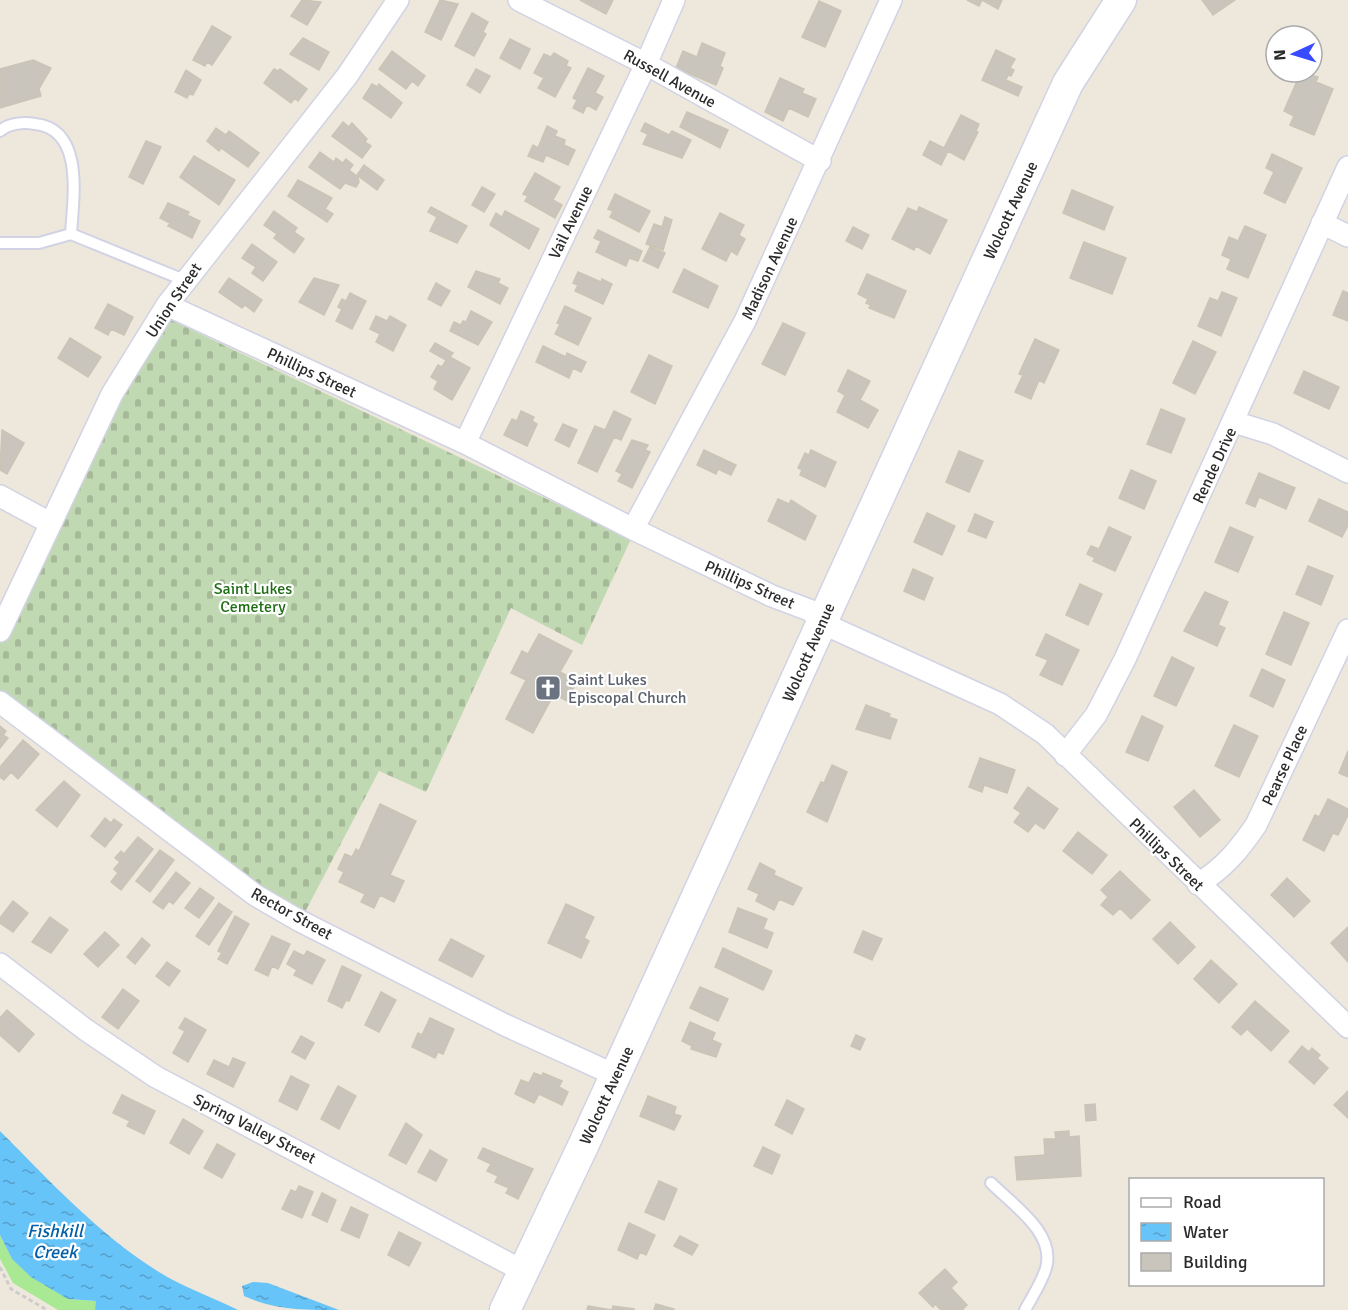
<svg xmlns="http://www.w3.org/2000/svg" width="1348" height="1310" font-family="Signika,sans-serif">
  <style>
    .grass { fill: #a9e994 }
    .cemetery { fill: url(#cemetery-stones) }
    .water { fill: url(#water-ripples) }
    .building { fill: #c9c5bc; stroke: #cac4b5; stroke-width: 1.5 }
    .lines { fill: none; stroke-linecap: round; stroke-linejoin: round }
    .lane-casing { stroke: #d1d3e5; stroke-width: 14 }
    .street-casing { stroke: #d1d3e5; stroke-width: 24 }
    .secondary-casing { stroke: #d1d3e5; stroke-width: 33 }
    .path { stroke: #ccc; stroke-width: 3; stroke-dasharray: 4.5 3; stroke-linecap: butt }
    .lane { stroke: #fff; stroke-width: 10 }
    .street { stroke: #fff; stroke-width: 21 }
    .secondary { stroke: #fff; stroke-width: 30 }
    .labels { text-anchor: middle; stroke-width: 4.5; stroke-linejoin: round; paint-order: stroke }
    .street-label { font-size: 16px; fill: #2b2b2b; stroke: #fff }
    .park-label { font-size: 16px; fill: #1f6e15; stroke: #fff }
    .worship-label { font-size: 16px; fill: #5b616d; stroke: #fff; text-anchor: start }
    .water-label { font-size: 18px; font-style: italic; fill: #035fa7; stroke: #fff }
  </style>
  <defs>
    <pattern id="cemetery-stones" width="16" height="16" patternUnits="userSpaceOnUse" patternTransform="scale(1.5)"><rect width="16" height="16" fill="#c1d9b2"/><path d="M2 7V4a2 2 0 0 1 4 0v3zM10 15v-3a2 2 0 0 1 4 0v3z" fill="#a6ba99"/></pattern>
    <pattern id="water-ripples" width="26" height="14" patternUnits="userSpaceOnUse" patternTransform="scale(1.5)"><rect width="26" height="14" fill="#67c4f8"/><path d="M2 4q2-2 4 0t4 0M15 11q2-2 4 0t4 0" fill="none" stroke="#559fc9"/></pattern>
  </defs>
  <rect width="100%" height="100%" fill="#eee8dc"/>
  <path class="grass" d="M0,1235l12,24 56,40 29,2 -2,9h-37l-45,-27 -13,-24z"/>
  <path class="cemetery" d="M167,318l464,221 -49,106 -71,-37 -85,184 -47,-21 -75,143 -60,-35 -244,-178v-70l50,-108z"/>
  <path class="water" d="M0,1131c49,49 99,104 159,141 24,15 53,25 79,38h-143l1,-9 -28,-2 -37,-22 -19,-18 -12,-24z
    M253,1282l15,1 71,27c-33,0 -65,0 -95,-14l-2,-10z"/>
  <path class="building" d="M302,0l19,2 -14,23 -16,-9z
    M440,0l18,4 -17,36 -16,-8z
    M580,0h33l-7,14z
    M967,0h35l-4,9 -16,-9 -3,6z
    M1202,0h33l-22,15z
    M819,1l22,10 -16,36 -23,-10z
    M472,13l16,9 -5,10 3,2 -12,22 -19,-10z
    M212,26l19,11 -19,28 -5,-3 -2,4 -12,-6z
    M303,38l26,14 -10,18 -29,-16z
    M510,39l20,10 -10,20 -20,-11z
    M702,43l23,10 -5,13 3,2 -7,17 -40,-17 7,-17 14,6z
    M996,50l19,9 -5,9 4,2 -3,6 -3,-1 -2,5 16,7 -4,9 -36,-16z
    M392,51l33,25 -7,10 -6,-5 -6,8 -27,-20z
    M554,53l14,8 -2,5 5,2 -16,29 -17,-9 6,-10 -10,-5 10,-19 7,3z
    M33,60l18,8 -12,21 2,7 -41,12v-39z
    M588,68l16,8 -9,17 8,4 -7,13 -9,-5 -4,8 -10,-5 4,-8 -4,-2z
    M274,69l4,2 2,-2 27,20 -9,12 -3,-3 -4,5 -27,-20z
    M476,69l14,7 -10,17 -13,-8z
    M186,70l15,10 -8,15 -4,-1 -2,4 -12,-6z
    M1301,72l17,5 -2,5 17,7 -19,46 -24,-10 4,-9 -10,-5z
    M780,78l24,11 -2,4 14,6 -8,18 -19,-9 -6,13 -18,-9z
    M372,84l5,3 2,-3 23,19 -11,15 -28,-20z
    M687,112l41,18 -8,18 -40,-21z
    M961,115l18,9 -3,7 2,1 -14,28 -16,-9 -7,14 -18,-10 7,-14 14,7z
    M343,122l6,5 3,-4 15,16 -2,3 6,4 -9,12 -30,-22z
    M645,123l24,12 3,-4 19,9 -9,18 -39,-14 5,-10 -7,-3z
    M547,126l10,5 -2,5 10,4 -1,5 11,5 -7,15 -22,-10 -3,7 -15,-6 5,-11 5,3z
    M216,128l10,7 3,-4 30,22 -11,14 -27,-19 -2,3 -12,-10z
    M146,141l15,6 -18,37 -14,-7z
    M320,152l14,10 2,-4 7,5 3,-4 7,6 -4,5 9,7 1,5 -3,5 -11,-4 -5,6 -31,-22z
    M1272,154l30,14 -17,35 -21,-10 10,-21 -8,-4z
    M194,156l41,24 -16,25 -39,-28z
    M364,165l20,15 -7,10 -20,-15z
    M535,173l25,14 -7,13 9,5 -7,13 -30,-17 3,-5 -5,-2z
    M298,180l34,18 -7,11 8,5 -6,8 -39,-26z
    M482,187l13,7 -11,18 -12,-7z
    M1072,190l41,17 -9,23 -41,-17z
    M615,194l35,17 -11,21 -29,-15 3,-6 -5,-2z
    M168,203l21,9 -2,3 13,6 -8,17 -24,-12 2,-3 -10,-5z
    M431,207l36,19 -10,17 -27,-12 7,-14 -9,-5z
    M919,207l28,13 -17,34 -14,-8 -2,4 -22,-11 16,-31 9,4z
    M274,211l23,17 -3,4 10,7 -10,14 -20,-15 3,-4 -13,-9z
    M505,211l34,18 -10,20 -39,-24 6,-12 6,4z
    M720,213l24,12 -5,10 6,4 -8,16 -6,-4 -5,10 -24,-12z
    M665,217l7,3 -9,30 -17,-6 8,-20 8,3z
    M1245,226l21,9 -18,43 -21,-9 4,-10 -9,-4 7,-18 9,4z
    M853,227l16,8 -7,14 -16,-8z
    M598,230l44,21 -4,10 -9,-3 -3,8 -30,-14 5,-11 -7,-3z
    M1084,242l42,16 -14,36 -42,-16z
    M252,244l25,18 -14,19 -11,-8 4,-6 -14,-9z
    M650,247l15,6 -7,15 -15,-7z
    M684,269l34,17 -10,22 -35,-16z
    M476,271l24,8 -2,4 10,5 -8,16 -32,-17z
    M578,272l23,10 1,-3 10,5 -9,20 -28,-13 3,-6 -5,-2z
    M867,274l39,17 -12,27 -25,-10 2,-3 -5,-2 2,-4 -10,-5z
    M229,278l33,22 -8,12 -9,-7 -3,3 -23,-16z
    M314,278l25,7 -15,30 -25,-13z
    M436,283l14,8 -9,15 -13,-7z
    M1343,291l5,2v28l-15,-6z
    M1222,292l15,6 -16,38 -23,-10 12,-28 8,3z
    M350,293l16,8 -14,28 -16,-8 6,-12 -4,-2 4,-8 4,2z
    M108,304l25,13 -9,18 -13,-6 -3,6 -13,-7z
    M565,306l26,12 -13,27 -23,-11 5,-10 -3,-1z
    M471,311l21,11 -14,23 -28,-14 4,-9 7,3 2,-4 3,1z
    M376,316l11,5 3,-5 16,9 -13,26 -17,-9 4,-8 -10,-5z
    M783,323l22,10 -20,42 -23,-11z
    M70,338l31,19 -13,20 -30,-19z
    M1035,339l24,11 -15,33 -5,-3 -8,19 -16,-7 8,-17 -4,-1z
    M1193,341l23,11 -21,42 -22,-11z
    M435,343l18,10 -3,4 20,11 -18,32 -18,-11 4,-8 -7,-4 7,-12 4,2 4,-7 -16,-9z
    M543,346l23,11 1,-4 19,9 -5,10 -8,-4 -4,10 -33,-16z
    M649,355l23,11 -17,38 -24,-12z
    M848,370l22,11 -10,19 18,10 -10,18 -31,-16 8,-17 -7,-4z
    M1304,371l35,16 -10,22 -35,-16z
    M1161,409l24,10 -14,34 -24,-9z
    M521,411l13,6 -2,4 5,3 -10,22 -23,-11 8,-16 5,2z
    M614,411l17,8 -10,21 -7,-3 -17,35 -19,-9 17,-37 10,4z
    M563,424l14,6 -8,17 -14,-7z
    M2,430l22,13 -17,31 -7,-4z
    M632,440l16,5 -3,5 5,2 -18,36 -14,-7 4,-7 -6,-3z
    M704,450l32,15 -5,10 -13,-6 -2,5 -19,-9z
    M811,450l25,12 -11,25 -25,-12 2,-5 -4,-2 7,-15 4,2z
    M959,451l24,10 -14,31 -23,-10z
    M1131,470l25,11 -12,28 -25,-11z
    M1259,473l36,15 -9,21 -27,-12 -4,10 -9,-4z
    M778,499l11,5 2,-4 25,16 -11,24 -37,-19z
    M1319,499l29,13v13l-6,12 -33,-16z
    M927,513l28,13 -13,29 -28,-13z
    M975,514l18,8 -7,16 -18,-7z
    M1109,527l22,10 -16,34 -22,-10 2,-3 -8,-4 4,-8 8,3z
    M1230,527l23,10 -15,35 -23,-10z
    M1308,566l25,10 -12,29 -25,-11z
    M913,569l20,9 -9,22 -20,-9z
    M1080,584l22,10 -14,31 -22,-10z
    M1205,592l23,10 -10,23 7,3 -8,18 -33,-15z
    M1284,612l25,11 -18,42 -25,-11z
    M539,634l33,17 -12,21 17,9 -10,20 -13,-7 -21,39 -27,-14 20,-39 -15,-7 11,-22 6,3z
    M1046,634l33,16 -17,35 -22,-10 8,-15 -12,-5z
    M1172,657l22,11 -18,38 -22,-10z
    M1262,669l23,11 -12,27 -23,-11z
    M866,705l24,9 -1,3 8,3 -7,19 -34,-10z
    M1142,716l21,10 -15,35 -22,-9z
    M1234,725l24,11 -19,41 -24,-11z
    M0,726l6,5 -3,4 5,3 -8,10z
    M23,740l16,14 -21,25 -7,-7 -7,8 -4,-3v-10z
    M1348,751v26l-9,-4z
    M980,758l35,12 -8,23 -23,-8 -2,7 -13,-5z
    M832,765l15,7 -20,50 -20,-10 14,-30 3,1z
    M64,781l16,14 -23,32 -21,-17z
    M1028,787l30,22 -14,20 -9,-6 -7,9 -14,-10 7,-9 -7,-5z
    M1194,790l26,30 -20,17 -26,-30z
    M1328,799l20,10v6l-10,20 -5,-2 -9,18 -21,-11 12,-25 4,2z
    M380,804l36,17 -26,54 14,6 -10,21 -14,-7 -6,13 -13,-6 4,-8 -26,-12 5,-10 -6,-3 7,-15 7,3 4,-8 3,2z
    M105,818l6,5 3,-4 8,6 -17,22 -14,-11z
    M1078,832l29,23 -15,19 -29,-23z
    M138,837l15,12 -32,41 -10,-8 7,-9 -4,-4 6,-7 -5,-4 6,-7 3,3z
    M160,850l14,10 -24,32 -14,-11z
    M760,863l15,8 -1,4 28,13 -9,17 -14,-6 -5,11 -18,-9 3,-7 -11,-5z
    M1120,871l30,29 -19,19 -11,-11 -7,7 -12,-10 7,-8 -7,-7z
    M176,872l14,11 -17,21 -4,-3 -6,8 -10,-7z
    M1287,878l23,23 -16,16 -23,-22z
    M200,888l14,10 -15,20 -14,-10z
    M13,901l15,12 -15,19 -13,-9v-5z
    M219,903l13,9 -23,33 -13,-9z
    M566,904l28,13 -10,21 5,3 -8,17 -33,-15z
    M738,908l29,11 -4,10 10,4 -6,15 -38,-16z
    M235,916l14,8 -22,40 -9,-5 4,-6 -4,-2z
    M50,917l18,13 -17,23 -19,-11z
    M1170,922l25,25 -17,17 -25,-25z
    M1348,927v35l-17,-19z
    M863,931l19,8 -10,21 -18,-8z
    M105,932l14,13 -21,22 -14,-13z
    M272,936l18,8 -12,25 -6,-3 -4,10 -13,-6z
    M142,938l8,7 -15,19 -8,-7z
    M451,939l33,17 -12,21 -33,-17z
    M723,948l49,23 -9,19 -48,-23z
    M294,951l10,5 3,-5 18,9 -13,24 -18,-9 3,-5 -10,-6z
    M1211,960l26,24 -18,19 -25,-24z
    M167,962l13,9 -11,15 -13,-10z
    M342,966l19,9 -12,26 -3,-1 -4,8 -14,-7z
    M700,987l28,12 -10,22 -28,-13z
    M123,989l16,12 -21,28 -16,-12z
    M381,992l15,8 -17,32 -14,-7z
    M1255,1001l34,30 -18,20 -24,-22 -6,6 -9,-8z
    M7,1010l27,24 -15,18 -19,-17v-17z
    M185,1018l21,12 -18,32 -15,-9 12,-22 -6,-3z
    M430,1018l24,11 -11,25 -5,-2 -3,6 -23,-11 6,-14 4,2z
    M690,1022l25,11 -3,7 9,4 -5,13 -25,-8 1,-3 -10,-5z
    M856,1035l9,4 -5,11 -9,-4z
    M301,1036l13,7 -9,16 -13,-7z
    M1302,1046l7,6 3,-4 8,7 -3,3 11,10 -14,16 -25,-22z
    M233,1058l12,5 -12,24 -26,-13 7,-14 15,7z
    M534,1073l8,3 1,-3 19,8 -3,6 9,5 -6,13 -23,-11 -5,9 -19,-9 6,-14 8,3z
    M291,1076l18,9 -12,25 -18,-9z
    M338,1086l18,10 -17,33 -18,-10z
    M1348,1091v27l-14,-13z
    M122,1095l33,16 -11,23 -17,-8 3,-5 -17,-8z
    M648,1096l28,11 -2,7 7,2 -7,14 -34,-14z
    M787,1100l17,9 -12,25 -17,-9z
    M1095,1104l1,16 -10,1 -1,-16z
    M183,1119l20,12 -14,23 -19,-11z
    M406,1123l16,12 -16,29 -17,-9z
    M1069,1131v6l10,-1 2,40 -64,4 -2,-23 30,-2 -1,-16h12l-1,-7z
    M217,1144l18,10 -13,24 -18,-10z
    M763,1147l17,8 -8,19 -18,-8z
    M483,1148l50,21 -15,30 -12,-6 3,-5 -14,-6 3,-6 -11,-5 4,-7 -13,-6z
    M430,1150l17,10 -11,21 -18,-9z
    M659,1181l18,8 -13,31 -19,-8z
    M299,1186l14,6 -11,26 -20,-9 9,-19 5,2z
    M322,1193l14,7 -9,22 -15,-7z
    M351,1207l17,8 -9,23 -18,-8z
    M629,1223l26,12 -9,20 -6,-3 -3,7 -19,-9z
    M399,1232l22,11 -12,23 -21,-11z
    M680,1236l18,9 -6,10 -18,-9z
    M945,1269l12,13 -6,6 16,17 -5,5h-21l-6,-6 -2,3 -14,-14z
    M656,1304l18,5v1h-20z
    M588,1306l24,4 1,-4 21,3v1h-47z"/>
  <g class="lines">
    <defs>
      <path id="lane" d="M0,131c9,-8 24,-9 35,-7 50,5 38,75 36,110
        M0,243h39l32,-9 113,46
        M991,1183c22,22 65,50 55,85 -4,14 -14,29 -21,42"/>
      <path id="street" d="M519,0l127,64 174,97
        M1322,223l26,13
        M167,305l298,138 168,86 139,67 37,14 26,19 165,75 45,30 303,293
        M1234,422l39,12 75,38
        M465,443l181,-379 28,-64
        M0,496l50,27
        M633,529l112,-208 146,-321
        M0,631l112,-237 55,-89 180,-229 51,-76
        M0,702l255,193 43,25 207,105 110,50
        M1065,755l31,-40 29,-56 223,-492
        M1198,884c26,-16 41,-34 58,-59l92,-195
        M0,964l86,66 70,47 367,194"/>
      <path id="secondary" d="M505,1310l78,-164 485,-1063 53,-83"/>
    </defs>
    <use href="#lane" class="lane-casing"/>
    <use href="#street" class="street-casing"/>
    <use href="#secondary" class="secondary-casing"/>
    <path class="path" d="M0,1267l11,22 36,21"/>
    <use href="#lane" class="lane"/>
    <use href="#street" class="street"/>
    <use href="#secondary" class="secondary"/>
  </g>
  <defs>
    <symbol id="church-square" viewBox="-11 -11 22 22"><rect x="-9" y="-9" width="18" height="18" rx="4" fill="#6b7280" stroke="#fff"/><path d="M-1.2-6h2.4v3.5h3.3v2.4h-3.3V6h-2.4V-.1h-3.3v-2.4h3.3Z" fill="#fff"/></symbol>
  </defs>
  <g fill-rule="evenodd">
    <use href="#church-square" x="533" y="673" width="30" height="30"/>
  </g>
  <g class="labels">
    <g class="street-label">
      <text transform="translate(670 78) rotate(29)" y="6">Russell Avenue</text>
      <text transform="translate(1010 210) rotate(-65)" y="6">Wolcott Avenue</text>
      <text transform="translate(570 222) rotate(-64)" y="6">Vail Avenue</text>
      <text transform="translate(769 268) rotate(-65)" y="6">Madison Avenue</text>
      <text transform="translate(173 300) rotate(-56)" y="6">Union Street</text>
      <text transform="translate(312 372) rotate(25)" y="6">Phillips Street</text>
      <text transform="translate(1214 465) rotate(-65)" y="6">Rende Drive</text>
      <text transform="translate(750 584) rotate(24)" y="6">Phillips Street</text>
      <text transform="translate(808 652) rotate(-66)" y="6">Wolcott Avenue</text>
      <text transform="translate(1284 765) rotate(-65)" y="6">Pearse Place</text>
      <text transform="translate(1167 854) rotate(44)" y="6">Phillips Street</text>
      <text transform="translate(292 913) rotate(29)" y="6">Rector Street</text>
      <text transform="translate(606 1095) rotate(-65)" y="6">Wolcott Avenue</text>
      <text transform="translate(255 1128) rotate(27)" y="6">Spring Valley Street</text>
    </g>
    <g class="park-label">
      <text x="253" y="594">Saint Lukes<tspan x="253" dy="18">Cemetery</tspan></text>
    </g>
    <g class="worship-label">
      <text x="568" y="685">Saint Lukes<tspan x="568" dy="18">Episcopal Church</tspan></text>
    </g>
    <g class="water-label">
      <text x="55" y="1237">Fishkill<tspan x="55" dy="21">Creek</tspan></text>
    </g>
  </g>
  <rect x="1129" y="1178" width="195" height="108" fill="#ffffff" stroke="#aaaaaa" stroke-width="1.5"/>
  <rect x="1141" y="1198" width="30" height="9" fill="#ffffff" stroke="#aaaaaa" stroke-width="1.5"/>
  <text x="1183" y="1208" font-size="18" fill="#2b2b2b">Road</text>
  <rect x="1141" y="1223" width="30" height="18" fill="url(#water-ripples)" stroke="#aaaaaa" stroke-width="1.5"/>
  <text x="1183" y="1238" font-size="18" fill="#2b2b2b">Water</text>
  <rect x="1141" y="1253" width="30" height="18" fill="#c9c5bc" stroke="#aaaaaa" stroke-width="1.5"/>
  <text x="1183" y="1268" font-size="18" fill="#2b2b2b">Building</text>
  <g transform="translate(1294 54) rotate(266)"><circle r="28" fill="#ffffff" stroke="#aaaaaa" stroke-width="1.5"/>
  <path d="M0-4.5L10 22L0 15L-10 22Z" fill="#384bff"/>
  <text y="-9" font-size="16" font-weight="bold" text-anchor="middle" fill="#2b2b2b">N</text>
  </g>
</svg>
